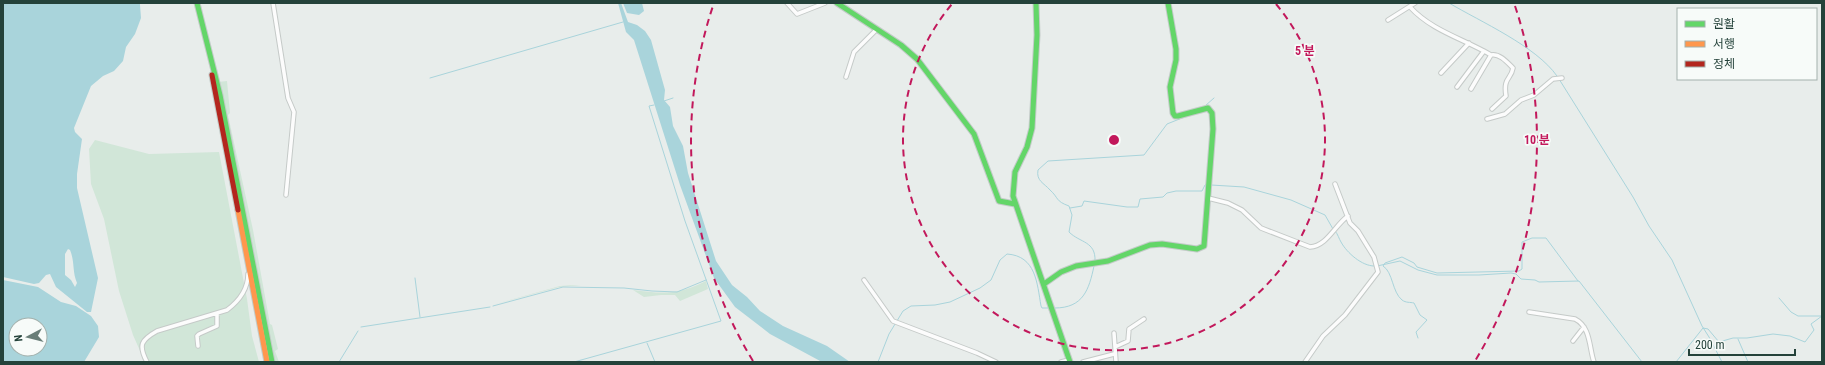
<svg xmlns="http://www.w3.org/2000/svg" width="1825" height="365" font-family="'Roboto Condensed','Noto Sans KR',sans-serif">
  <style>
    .green { fill: #d1e6d8 }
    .water { fill: #a9d4db; fill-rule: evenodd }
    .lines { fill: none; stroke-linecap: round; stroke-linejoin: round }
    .stream { stroke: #a9d4db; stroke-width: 1 }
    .street-casing { stroke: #c5cac8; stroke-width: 5.5 }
    .fast-casing { stroke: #c3cbc8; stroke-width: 7 }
    .slow-casing { stroke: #c3cbc8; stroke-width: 7 }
    .jam-casing { stroke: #c3cbc8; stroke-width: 7 }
    .street { stroke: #fcfcfc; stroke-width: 3.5 }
    .fast { stroke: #63d668; stroke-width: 5 }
    .slow { stroke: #ff974d; stroke-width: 5 }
    .jam { stroke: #b3261e; stroke-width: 5 }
    .ring { fill: none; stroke: #c2185b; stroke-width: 2; stroke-dasharray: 7 5 }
    .centre { fill: #c2185b; stroke: #f7fbf9; stroke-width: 2 }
    .ring-label { font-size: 12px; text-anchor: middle; font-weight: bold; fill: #c2185b; stroke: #f7fbf9; stroke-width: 3.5; stroke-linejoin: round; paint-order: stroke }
  </style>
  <rect width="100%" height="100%" fill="#e8edeb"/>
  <path class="green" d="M227,81l3,32 -2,2 25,115 17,94 2,1 6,24 -3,2 4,11h-4l-8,-35 -49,-245z
    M95,140l54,14 70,-2 28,147 5,37 7,26h-114l-12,-27 -14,-44 -15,-72 -13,-35 -2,-35z
    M706,281l2,8 -28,12 -5,-6h-14l-17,2 -11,-7c30,4 45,5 73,-9z
    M574,285h7l-22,2 -67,18 68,-19z"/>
  <path class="water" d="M3,3h137v2l1,13 -6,16 -9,13 -3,14 -9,10 -11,5 -12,10 -17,42 1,4 7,7 -5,35v14l21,90 -7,34h-4l-31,-25 -6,-13 -4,1 -7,8 -5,1 -31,-7zM68,249l2,1c5,12 2,21 7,33l-2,4 -4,-7 -6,-5v-21z
    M618,3h3l7,19 9,3 8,6 6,9 14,50 -1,10 6,7 3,19 10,20 5,27 28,88 16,24 15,12 13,14 23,15 44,20 23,16h-28l-52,-28 -35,-27 -21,-29 -34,-93 -46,-145 -8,-8z
    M623,3h19l2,8 -5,4 -12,-2z
    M3,280l35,7 23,15 15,4 15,10 7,10 1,11 -15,25h-81zM16,325h24v24h-24z"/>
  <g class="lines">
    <path class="stream" d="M1449,3c32,19 87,43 108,73
      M430,78l193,-56
      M1559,79l74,118 16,29 23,34 30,66 7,11 13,25
      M664,101l9,-3
      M1205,106l9,-8
      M1211,185l33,2 47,13 34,15 8,14
      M1070,208l12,-2 2,-5 43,6h11l2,-8 23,-2 4,-4 9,-2h26l3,-6 2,-1
      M1335,231c3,3 4,8 6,11 6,11 21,24 33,24
      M1095,261c1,-20 -15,-18 -26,-29l3,-17 -3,-9c-14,-5 -10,-8 -19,-16 -6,-7 -14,-9 -12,-20l10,-9 96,-6 23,-31 20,-8
      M1377,266l23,-5 18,9 19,5h42l32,-2 5,1 5,5 14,1 4,2 40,-1 63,81
      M415,278l5,39
      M1779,298l12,14 7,4h23
      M493,306l70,-19 61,1 28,3 25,1 29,-12
      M1055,308c28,0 34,-18 39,-42
      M361,327l129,-20
      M1418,338l-2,-6 11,-12 -7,-5 -6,-12c-4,-1 -8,0 -12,-3 -10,-8 -9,-28 -19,-34l2,-3 17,-6 12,6 3,4 20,6 82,-2 3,-2v-27l10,-4h14l32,43
      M1738,339l10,23
      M647,343l8,19
      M339,362l19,-31
      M574,362l147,-41 -36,-100 -36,-115 5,-1
      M878,362l11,-28 14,-23 8,-5 24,-1 15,-3 30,-14 11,-8 9,-20 7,-6c29,2 30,29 34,52l1,2h7
      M1676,362l27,-34 5,1 11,13 14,-4h14l26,-4 17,2 15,6 9,-12 -3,-6 11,-8"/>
    <defs>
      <path id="street" d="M273,3l15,95 6,14 -8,83
        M787,3l10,11 28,-11
        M1410,7c22,24 54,32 81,48
        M1388,20l27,-17
        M1441,73l28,-30
        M846,77l8,-25 22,-22
        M1457,87l27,-36
        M1471,89l20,-34c8,-2 16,7 22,13 -2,12 -10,9 -7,28l-14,13
        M1487,119l18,-5 16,-14 13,-5 19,-16 9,-1
        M1208,198l20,5 14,7 19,18 49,19c17,-1 25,-22 38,-31
        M864,280l29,41 84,32 19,9
        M1529,312l46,7c16,8 14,29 19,43
        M1114,333l2,29
        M1573,341l11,-14
        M198,346l-1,-10 2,-2 18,-8v-12
        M1115,347l13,-6 1,-12 15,-10
        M147,362c-9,-17 -6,-22 10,-31l70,-21c12,-9 21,-21 21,-36
        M1061,362l8,-2
        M1083,362l31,-8
        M1305,362l18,-26 22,-21 33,-43 -4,-15 -16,-26 -8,-8 -15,-39"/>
      <path id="fast" d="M197,3l23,92 52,267
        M837,3l64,42 16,14 57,75 25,67 16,3
        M1036,3l1,32 -5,93 -5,19 -12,25 -2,24 57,166
        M1044,284l17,-12 15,-6 32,-5 42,-16 12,-1 35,5 7,-3 9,-117 -1,-16 -4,-5 -30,8h-3l-2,-3 -3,-26 6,-27v-11l-8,-46"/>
      <path id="slow" d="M238,210l29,152"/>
      <path id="jam" d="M212,75l26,135"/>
    </defs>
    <use href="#street" class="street-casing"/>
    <use href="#fast" class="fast-casing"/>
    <use href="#slow" class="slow-casing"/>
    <use href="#jam" class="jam-casing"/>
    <use href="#street" class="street"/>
    <use href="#fast" class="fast"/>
    <use href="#slow" class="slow"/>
    <use href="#jam" class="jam"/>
  </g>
  <g class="ring">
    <path d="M1276 4A211 211 0 1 1 952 4"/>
    <path d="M753 361A423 423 0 0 1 713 6M1515 6A423 423 0 0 1 1475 361"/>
  </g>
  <circle cx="1114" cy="140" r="6" class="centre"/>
  <g class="ring-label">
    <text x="1305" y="55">5 분</text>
    <text x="1537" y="144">10 분</text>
  </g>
  <rect width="1825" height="365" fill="none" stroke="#24423a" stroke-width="8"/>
  <rect x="1677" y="8" width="140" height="72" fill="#f7fbf9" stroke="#a3b1ad"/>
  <rect x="1685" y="21" width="20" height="6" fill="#63d668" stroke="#a3b1ad"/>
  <text x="1713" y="28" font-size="12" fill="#24423a">원활</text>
  <rect x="1685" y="41" width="20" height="6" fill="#ff974d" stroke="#a3b1ad"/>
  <text x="1713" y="48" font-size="12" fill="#24423a">서행</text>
  <rect x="1685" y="61" width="20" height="6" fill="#b3261e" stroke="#a3b1ad"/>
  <text x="1713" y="68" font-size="12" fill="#24423a">정체</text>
  <g transform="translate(28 337) rotate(263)"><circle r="19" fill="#f7fbf9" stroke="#a3b1ad"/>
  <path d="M0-3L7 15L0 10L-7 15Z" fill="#697e78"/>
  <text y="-6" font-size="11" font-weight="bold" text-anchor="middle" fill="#24423a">N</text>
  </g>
  <path d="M1689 349v6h106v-6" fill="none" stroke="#24423a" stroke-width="2"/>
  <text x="1695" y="349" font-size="12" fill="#24423a" stroke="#f7fbf9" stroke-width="3" paint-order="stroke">200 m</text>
</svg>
